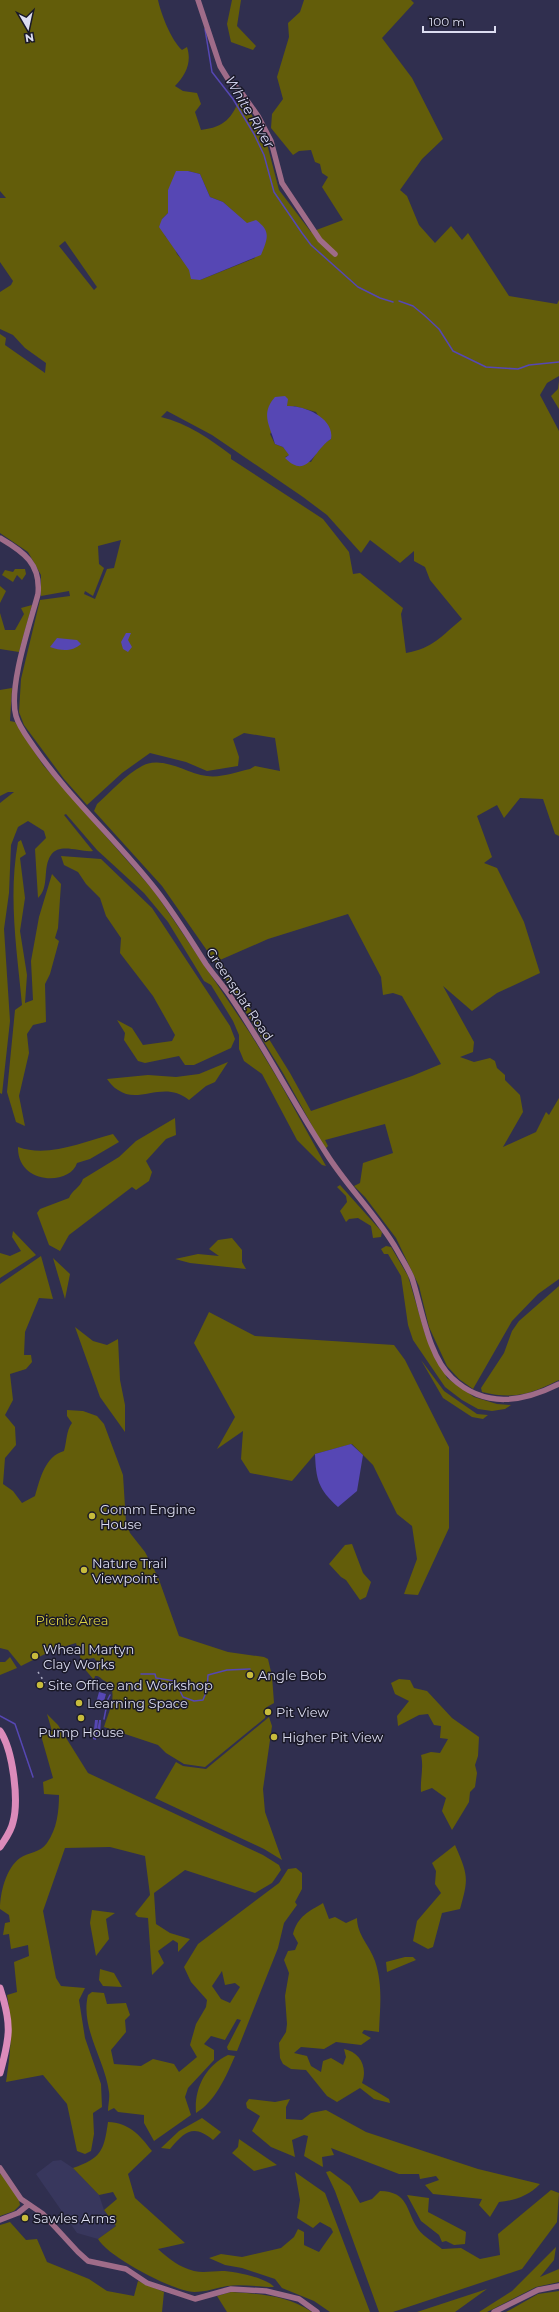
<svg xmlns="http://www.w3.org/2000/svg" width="559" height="2312" font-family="Montserrat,sans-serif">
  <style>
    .built { fill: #38375d }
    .green { fill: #635d0a; fill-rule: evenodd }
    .water { fill: #5647b4 }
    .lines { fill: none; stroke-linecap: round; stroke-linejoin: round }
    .stream { stroke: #5647b4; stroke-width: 1.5 }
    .street { stroke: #9f6c89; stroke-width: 5.5 }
    .secondary { stroke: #db8bba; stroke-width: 7 }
    .rail { stroke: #b0b0c7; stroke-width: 1.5; stroke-dasharray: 2 4; stroke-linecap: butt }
    .poi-dot { fill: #c7bb3c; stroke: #1a1928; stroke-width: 1.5 }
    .labels { text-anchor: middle; stroke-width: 3; stroke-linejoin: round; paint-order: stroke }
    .street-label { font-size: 13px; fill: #dcddf1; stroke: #1a1928 }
    .poi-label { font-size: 13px; fill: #dcddf1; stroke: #1a1928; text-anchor: start }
    .park-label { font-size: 13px; fill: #ddd142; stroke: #1a1928 }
    .water-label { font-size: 14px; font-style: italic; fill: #d5d5f2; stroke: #1a1928 }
  </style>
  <rect width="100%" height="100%" fill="#302f4f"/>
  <path class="built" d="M61,2160l12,8 26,27 5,15 12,16 -18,13 -21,-6 -41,-59 17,-13z"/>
  <path class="green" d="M0,0h158c3,14 13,40 24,50l5,-3c5,15 -1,28 -12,39l8,5 14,2 4,11 -6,8 6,18c24,-3 31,-12 40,-34l25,44 13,50 32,42 32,-12 -21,-33 6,-10 -6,-4 -2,-9 -5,-2 -4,-12 -12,1 -6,4 -22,-27 1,-14 11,-15 -6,-22 12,-40 -1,-14 12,-11 4,-12h107l3,3 -32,35 30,40 31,61 -21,20 -22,31 7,6 12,29 16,18 16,-17 11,14 6,-7 41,63 48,8 2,-4v76l-12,7 -7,12 19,36v405l-4,-2 -12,-35 -23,-1 -16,20 -7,-13 -20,11 15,41 -8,6 13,5 27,54 16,51 -43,20 -25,18 -29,-25 31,56 -1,10 -13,5 14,5 16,-4 5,3 2,7 8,7v5l15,15 3,17 -20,35 33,-15 10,-20 3,3 10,-17v181l-21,15 -26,27 -39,68 -14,-10 -12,-13 -18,-39 -10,-41 -23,-48 -31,-41 -11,-11 6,-3 3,-20 30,-10 -8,-29 -60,16 3,6 -3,3 -42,-76 -68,-111 -53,-76 -68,-75 3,-7c14,-12 28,-29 45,-38 22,-11 44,8 65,10 14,2 29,-4 43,-7l5,-3 25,5 -5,-33 -31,-5 -11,6 6,18 -1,9 -31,5 -21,-9 -36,-9 -28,20 -35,32 -23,-26 -40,-54 -5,-13 2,-33 19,-79 30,-4 -1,-5 -28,5v-21l-13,-23 -28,-19v-199l6,4 -1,7 40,28 1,-10 -21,-15 -12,-13 -13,-6v-37l11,-7 2,-4 -13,-19v-64h6l-6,-7zM188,171l12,3 10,23 13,5 24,22 8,34 -55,22 -23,-26 -4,-10 -8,-8 -3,-17 6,-6v-23zM65,241l32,46 -3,3 -35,-44zM294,406l22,6 15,27 -10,6 -10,17 -26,-5 5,-2 -7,-8 -8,-3 -5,-10zM167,411l45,24 91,62 24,18 34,38 9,-13 30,23 14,-12v10l11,6 5,13 32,39c-21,17 -28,29 -56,34l-5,-39 2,-6 -43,-35 -7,1 -4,-22 -26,-33 -92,-60v-4c-21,-16 -44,-32 -70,-38zM121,540l-7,28 -7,1 -12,30 -11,-5 1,-3 8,5 11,-28 -5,-4 -1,-18zM348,914l33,63 2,18 10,-2 9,3 39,68 -29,12 -101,35 -21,-38 -70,-113 48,-21z
    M232,0h9l-4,26 19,20 -3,4 -22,-8 -4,-18z
    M559,381v28l-8,-13 7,-7z
    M15,569h10l1,5 -4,6 -5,-5 -4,7 -11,-7 3,-5 8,2z
    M0,586l6,5 -6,12z
    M32,605l-13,47 -19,-3v-36l5,17h10l9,-16 -3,-6z
    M12,688l-2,33 5,1 28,43 111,126 96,142 29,48 47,85 -4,-1 -25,-25 -35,-66 -18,-13 -5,-12v-14l-6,-14 -22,-36 -7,-4 -36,-59 -24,-29 -47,-43 -31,-36 -2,1 29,36c-12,2 -33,-9 -42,4 -9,13 -1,32 -13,43l-3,-49 11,-11 -2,-7 -16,-10 -10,6 -7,18 -2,48 -5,36 6,92 -8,73 -2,-1v-290l14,-11h-6l-8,4v-106z
    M21,840l5,14 -6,4 5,40 -5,33 7,44 -2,28 8,-3 -2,-39 8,-44 13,-43 9,10 -3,44 -3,10 4,3 -9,33 -5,10 1,38 -13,3 -6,9 2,19 -10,43 6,30 -9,-4 -9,-30 8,-82 7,-5c-5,-55 -14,-108 -4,-163z
    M61,856l40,3 51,49 78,118 5,13 -4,9 -37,17h-9l-6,-9 -34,7 -7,-2 -14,-21 1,-7 -8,-13 15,8 11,17 29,-4 3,-6 -22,-39 -33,-43 1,-15 -15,-22 -6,-18 -14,-14 -8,-12 -14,-7z
    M228,1062l-13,20 -9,4 -17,14c-25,-21 -50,5 -71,-10 -4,-2 -8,-7 -11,-11l41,-4 28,2 23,-3z
    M175,1118l1,17 -10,4 -20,22 6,11 -3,9 -13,9 -4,-3 -63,48 -9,16 -11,-6 -12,-32 3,-4 29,-11c3,-8 11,-10 14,-19l36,-22 17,-16z
    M113,1134l6,8 -29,17 -13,4c-7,23 -60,22 -59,-16 30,11 64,-5 95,-13z
    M340,1185l42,47 -1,5 -8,1 -2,-12 -13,-8 -9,1 -3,3 -6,-11 7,-9 -1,-6 -9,-9z
    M13,1231l23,24 -36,23v-25l10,3 11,-5 -9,-14z
    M232,1238l10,12v12l4,7 -56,-6 -15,-4 23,-5 21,2 -10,-7 9,-9z
    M386,1246l5,1 17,29 17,58 22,44 27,19 23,7 14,1 -6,4 -13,2 -14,-2 -16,-9 -17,-13 -32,-47 -5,-15 -7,-49 -13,-22h-4l-3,-5z
    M41,1256l12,43 -14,-1 -14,34 -1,23h7l1,7 -6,7 -16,5 3,26 -8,15 10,12 1,18 -11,13 -2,26 10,7 9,12 13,-7c5,-17 10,-40 29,-45 3,-10 2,-20 8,-28l-5,-7v-6l16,1 14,5 7,8 19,51 3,48 4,10 15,19 13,25 21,59 49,16 36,5 4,2 4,17 2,27 -7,4 -2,11 -60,49 -21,-3 -18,-11 -8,-8 -54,-18c5,-16 17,-39 -1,-47 -3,-2 -3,-4 -8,-4l-1,4 -11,-13 5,-1 5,4 5,-7 -4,-5 -13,2 -5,-17 -23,7 -32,16 -13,-16 -8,-2v-364z
    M53,1258l17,16 -5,25z
    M559,1286v94c-29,14 -45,20 -77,12l-1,-4 23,-35 8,-22 7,-10z
    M209,1312l46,24 139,9 11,15 44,87v81l-31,67 -14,-1 13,-35 -5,-33 -15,-12 -24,-49 -21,-21 -37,10 -23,27 -42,-8 -9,-14 2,-28 -26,18 18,-32 -41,-74z
    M75,1327l18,14 14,4 11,-6 2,41 5,25v27l-25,-35z
    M421,1360l23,31 33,23 11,1 -5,4 -11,-2 -29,-19z
    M352,1544l11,29 8,9 -5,15 -6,3 -14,-20 -5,-3 -12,-13 16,-19z
    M10,1657l7,11 -17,7v-13h5z
    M399,1679l11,1 4,8 13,3 25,27 27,19 -1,19 -3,9 2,8 -2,14 -5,5 -1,10 -17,28 -10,-19 4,-13 -14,-10 -11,4c-1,-13 3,-24 0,-37l10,-3 9,1 8,-14 -8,-1 1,-12 -7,-1 -6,-11 -9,1 -21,11 -1,-10 12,-15 -14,-7 -4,-11z
    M47,1714l11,11 30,48 175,82 16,10 2,5 -9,13 -17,10 -70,-23 -31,23 2,31 14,9 20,6 -12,13v-9l-5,-3 -15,11 6,12 -12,12 -4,-57 -10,-1 -3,-3 15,-19 -5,-39 -35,-9 -45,1 -22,63 13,67 5,8 24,2 -6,12 6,38 16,46 1,23 -9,6 1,21 -3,17 -6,3 -8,-3 -10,-47 -24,-29 -37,7c5,-32 7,-55 1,-87l10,-3 -3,-30 15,-6 -1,-11 -17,4 -2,-15 -6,1 2,-12 5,-1 -1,-7 -9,-6c0,-16 6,-41 20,-51 9,-6 20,-5 27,-15 10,-14 12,-32 12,-48l-15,-1 -1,-12 10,-4 -13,-46 12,-1z
    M269,1717l3,9 -9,63 2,23 17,48 -18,-11 -109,-51 21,-36 7,4 23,3z
    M455,1845c13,30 14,33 5,64l-18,4 -9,34 -5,2 -15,-8 4,-20 24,-28 -6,-9 1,-13 -4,-8z
    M296,1868l6,5v16l-7,13 2,3 -13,18 -6,25 -41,103 -9,-1 -1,-3 14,-27 -4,-1 -12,21 -14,-4 -7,8 10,6v10l-26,28 -3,9 6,18 -37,26 -10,-18v-8l-26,-3 -4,-4 -6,3c0,-6 2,-13 1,-19 -4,-32 -29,-64 -21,-97l4,-3 12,1 3,11 19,-1 4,12 -5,5 1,12 -15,18 3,14 27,2 12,-7 21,5 5,8 18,-15 -7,-12 6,-21 10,-17 1,-7 -16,-18 -7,-15 14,-23 81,-61 9,-14zM222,1971l3,14 10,-2 5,4 -10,16 -9,-4 -9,-13z
    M323,1903l6,16 6,-2 11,6 11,-5c0,17 13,28 18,43 8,24 5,46 4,71l-15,-2 -2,3 9,5 -10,7 -25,-3 -12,7 -23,-2 -7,6 13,3 4,10 10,6 2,-11 8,-3 12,7 3,-8 -2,-8c16,3 24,18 18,34l27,16 1,4 -16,-4 -14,-11 -23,14 -10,-6 -21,-26 -15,-1 -8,-5 -3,-6 -1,-15 7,-11 1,-8 -2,-28 4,-23 -5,-13 4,-9 7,-1 3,-7 -5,-9c5,-18 15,-22 30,-31z
    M92,1910l23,3 -9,6 3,20 -13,17 -6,-33z
    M405,1957h8l3,3 -29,12 -1,-10z
    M100,1969l14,4 8,14 -19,-1 -4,-6z
    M228,2055l7,1c-9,20 -19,45 -39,57 -2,-24 9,-47 32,-58z
    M249,2099l26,3 15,-3 -4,8v12l16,1 9,-7 15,-3 40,22 112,37 62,15c-12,12 -24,16 -41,18l-9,15 -11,-12 3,-6 -49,-5 -8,-9 14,-5 -3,-4 -16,3 -1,-5h-20l-68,-26 3,7 -12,2 1,10 -2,-1 -17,-10 4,-20 -4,-1 -12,5 3,17 -24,-10 -19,-16 8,-15 -13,-8 -1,-5z
    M202,2118l19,14 -8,8c-19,-16 -28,-9 -43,9l-9,-1 18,-17z
    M108,2122c21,1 31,12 44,29l-24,23 7,24 50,45 -27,6c11,10 21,18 36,22 9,2 19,0 28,0 12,0 45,7 52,16 -15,0 -32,-3 -47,-1 -11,2 -21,6 -33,6 -21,-1 -86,-35 -96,-53l18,-13 -12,-16 13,-11 -4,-7 -14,3 -26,-27c29,-10 31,-18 35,-46z
    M239,2139l38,26 -23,6 -22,-18 6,-6z
    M2,2170l16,26 2,9 -6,6 -14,5v-41z
    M330,2171l20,15 10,17 12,-4 8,-8c29,1 25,18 38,38 6,8 17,14 24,20l19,-1 19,11 20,-4 -2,-21 53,-44 8,3 -2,29 -35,47 -129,43h-14l-44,-121 -9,-19z
    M295,2172l30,21 45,119h-40l-16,-11 -32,-13 -7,-9 -33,-11 -17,-3 -16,-7 12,-4 21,3 39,-9 13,-11 4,-8 6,3v13l15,7 14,-20 -2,-4 -11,-6 -7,6 -16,-10 3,-18z
    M407,2195l22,3 -1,14 38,20 -1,12 -11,1 -8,-4 -4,1 -3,-7 -18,-14z
    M10,2222l16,18 11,-1 10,23 42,17 18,12 27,5 4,-15 26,11 -2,20h-162v-87z
    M556,2247l-2,13 -14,17 19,-8v13l-23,5 -49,25h-8l33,-21z
    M487,2289l-32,23h-38z
    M559,2291v21h-53l32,-18z
    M231,2292c29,2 56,3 81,20h-85l-10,-16z"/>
  <path class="water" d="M176,171h12l12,3 10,23 13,5 24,21 9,-3c15,11 12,18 5,35l-61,25 -9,-1 -2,-9 -30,-43 3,-8 6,-6v-23z
    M285,396l3,3 -1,7c17,-1 48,12 44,33 -17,10 -23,42 -46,19l4,-3 -6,-8 -8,-3c-5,-18 -15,-30 0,-47z
    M126,633h5l-3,7 4,7 -4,5 -5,-3 -2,-7z
    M57,638l20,2 4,4c-9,8 -20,7 -31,3z
    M351,1444l12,11 -6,36 -19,16c-20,-18 -22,-28 -23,-53z
    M99,1692l7,2 -3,11 -7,-2z
    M95,1720h3l-1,12 2,-12h2l-1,14 -3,-1 -1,7 -3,-1z"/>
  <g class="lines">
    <path class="stream" d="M205,29l7,43 21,27 21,35 10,21 10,37 28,41 9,12 47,42 22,11 13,4
      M399,301l14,5 11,9 15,14 14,22 33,16 32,2 11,-4 30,-3
      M141,1674h14l1,4 19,3 8,16 11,4 9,-1 4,-10 1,-15 19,-5 23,-1
      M106,1707h-2l6,-12
      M91,1709l8,-2
      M0,1716l15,8 18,53
      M104,1719l2,-10"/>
    <path class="street" d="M198,0l22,66 8,13 13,13 17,24 13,25 11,42 38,57 15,14
      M0,538c24,14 41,26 38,56 -8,30 -30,93 -22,122 3,11 12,22 18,31 36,52 84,94 122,143 18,23 34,49 50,74 7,10 15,19 22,29 36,52 64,108 98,160 21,34 51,62 71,97 5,9 11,18 15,28 10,30 16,78 40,100 33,31 71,24 107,6
      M0,2168l21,31 22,15 35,38 10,9 38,8 21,14 48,16 36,-10 35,2 33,8 18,13
      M0,2220l18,-7 10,-8
      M494,2312l44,-22 21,-4"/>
    <path class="secondary" d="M0,1731c13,19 19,69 13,91 -2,10 -8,17 -13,25
      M0,1988c12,36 10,49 0,85"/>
    <path class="rail" d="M38,1672l7,11"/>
  </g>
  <g class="poi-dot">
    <circle cx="92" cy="1516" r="4"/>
    <circle cx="84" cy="1570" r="4"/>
    <circle cx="35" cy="1656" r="4"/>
    <circle cx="250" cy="1675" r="4"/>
    <circle cx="40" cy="1685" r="4"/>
    <circle cx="79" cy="1703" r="4"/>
    <circle cx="268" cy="1712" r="4"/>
    <circle cx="81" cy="1718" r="4"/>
    <circle cx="274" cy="1737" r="4"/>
    <circle cx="25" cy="2218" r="4"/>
  </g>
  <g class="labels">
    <g class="street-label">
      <text transform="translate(240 994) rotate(56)" y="5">Greensplat Road</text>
    </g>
    <g class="poi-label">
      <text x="100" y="1514">Gomm Engine<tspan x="100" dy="15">House</tspan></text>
      <text x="92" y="1568">Nature Trail<tspan x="92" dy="15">Viewpoint</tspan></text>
      <text x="43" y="1654">Wheal Martyn<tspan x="43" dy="15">Clay Works</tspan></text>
      <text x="258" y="1680">Angle Bob</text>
      <text x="48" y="1690">Site Office and Workshop</text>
      <text x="87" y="1708">Learning Space</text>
      <text x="276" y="1717">Pit View</text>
      <text x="81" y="1737" text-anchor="middle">Pump House</text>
      <text x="282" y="1742">Higher Pit View</text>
      <text x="33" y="2223">Sawles Arms</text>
    </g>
    <g class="park-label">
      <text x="72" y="1625">Picnic Area</text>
    </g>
    <g class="water-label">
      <text transform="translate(250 112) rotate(59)" y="5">White River</text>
    </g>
  </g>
  <g transform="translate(28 28) rotate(171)" stroke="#1a1928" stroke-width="3" paint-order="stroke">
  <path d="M0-3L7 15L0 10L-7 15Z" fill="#dcddf1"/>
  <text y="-6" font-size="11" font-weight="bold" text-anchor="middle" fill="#dcddf1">N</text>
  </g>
  <path d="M423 26v6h72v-6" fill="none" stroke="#dcddf1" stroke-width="2"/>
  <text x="429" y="26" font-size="12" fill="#dcddf1" stroke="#1a1928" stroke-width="3" paint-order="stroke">100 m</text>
</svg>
